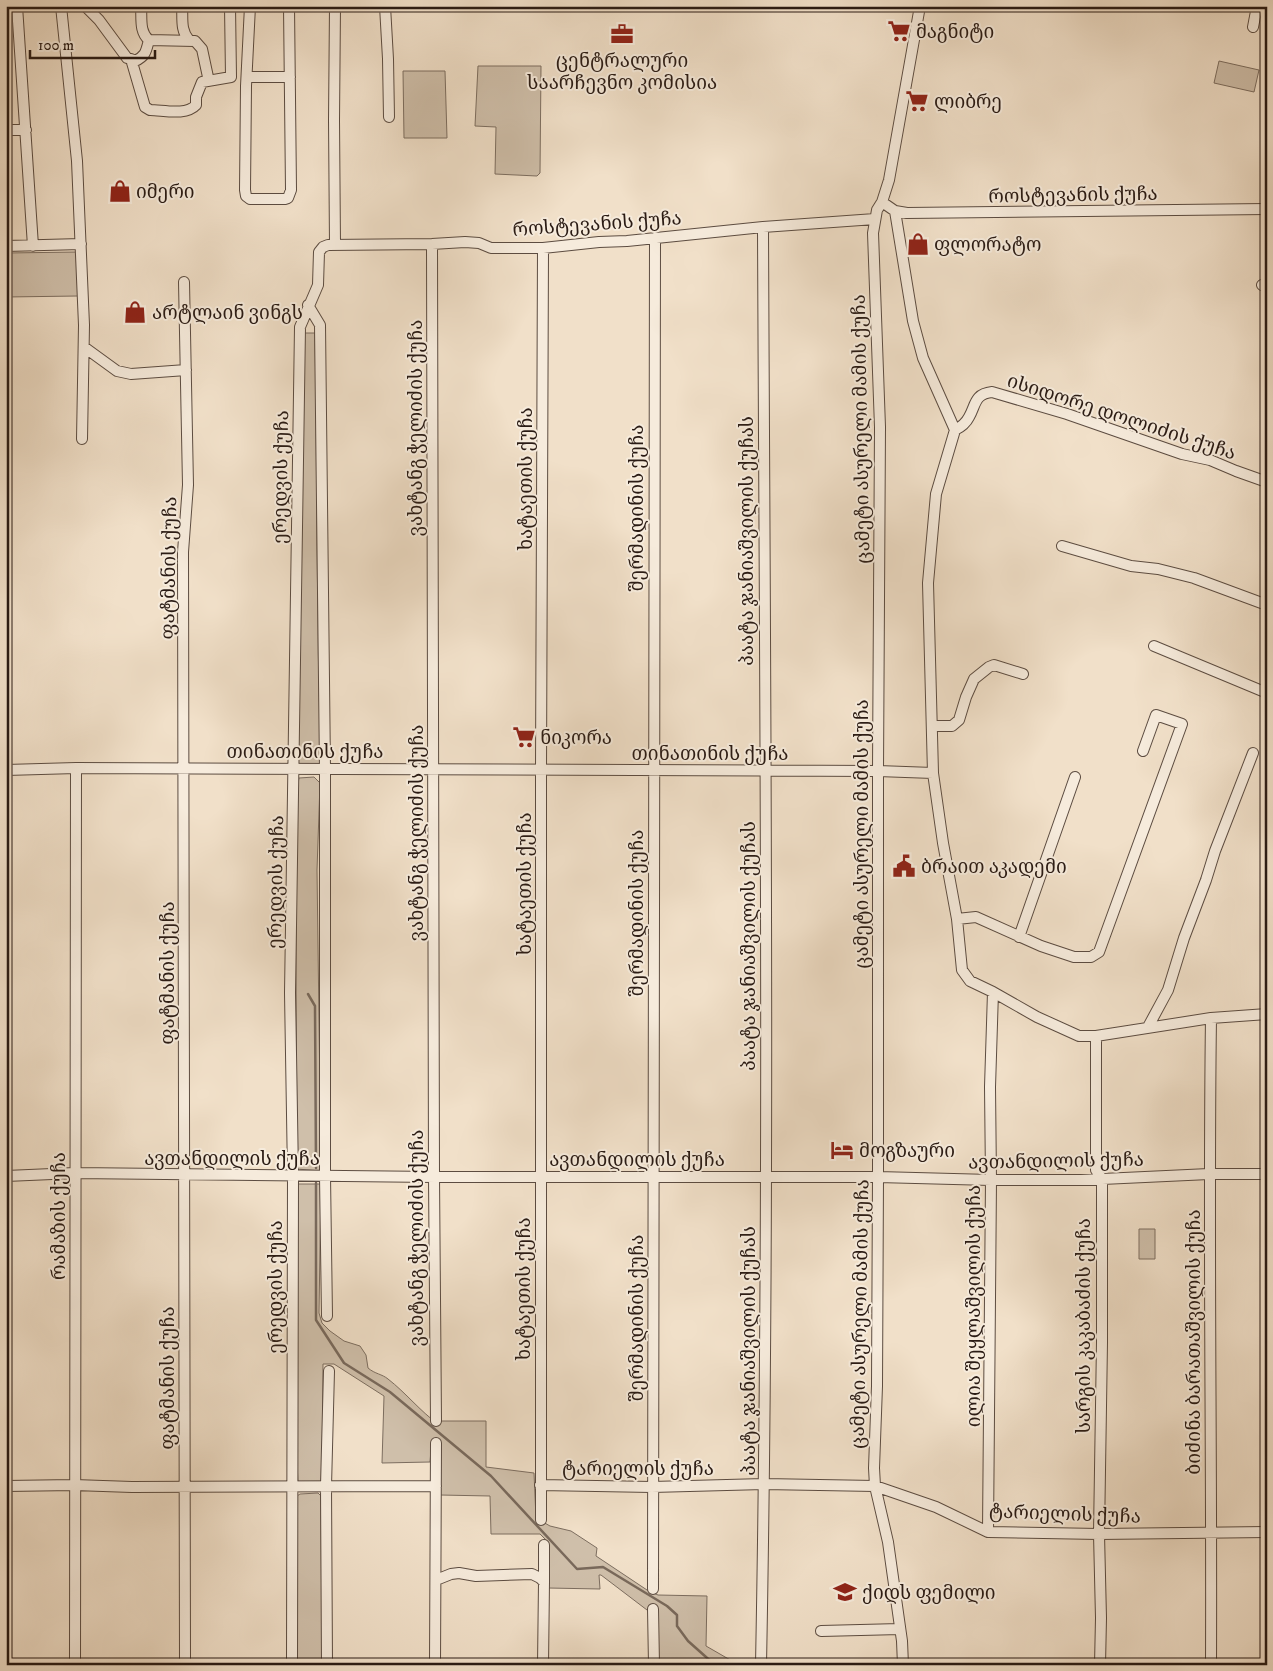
<svg xmlns="http://www.w3.org/2000/svg" width="1273" height="1671" font-family="'IM FELL DW Pica','Noto Serif Georgian',serif">
  <style>
    .green { fill: #cfbfaa; stroke: #7c6d5f }
    .lines { fill: none; stroke-linecap: round; stroke-linejoin: round }
    .stream { stroke: #79695b; stroke-width: 2.5 }
    .minor-casing { stroke: #5c4c41; stroke-width: 12 }
    .minor { stroke: #f6ebdc; stroke-width: 10 }
    .labels { text-anchor: middle; stroke-width: 4; stroke-linejoin: round; paint-order: stroke }
    .poi-label { font-size: 19px; fill: #2a1b14; stroke: #f6ebdc; text-anchor: start }
    .street-label { font-size: 19px; fill: #2a1b14; stroke: #f6ebdc }
  </style>
  <rect width="100%" height="100%" fill="#f1e0c9"/>
  <filter id="stains"><feTurbulence type="fractalNoise" baseFrequency=".004" numOctaves="4"/><feColorMatrix values="0 0 0 0 .2 0 0 0 0 .09 0 0 0 0 .02 0 0 0 .5 -.17"/></filter>
  <radialGradient id="worn" r=".72"><stop offset=".6" stop-color="#630" stop-opacity="0"/><stop offset="1" stop-color="#630" stop-opacity=".3"/></radialGradient>
  <path class="green" d="M1219,61l40,9 -5,22 -40,-9z
    M478,66h63l-1,107 -3,3 -42,-2 1,-47 -21,-1z
    M403,71h42l2,67h-43z
    M78,252v44l-72,1v-44z
    M304,333h11c2,95 1,190 3,285 0,48 2,96 3,144l-4,3h-18l-1,-2z
    M314,777l6,6 -3,87 4,301 -24,-2 -1,-200v-174l3,-17z
    M297,1184h24l-2,129 3,10 8,8 14,10 16,5 6,9 2,13c7,6 14,6 20,11 18,14 32,32 50,45l1,-3h47v46l48,6 2,45 14,8 21,5 26,17 -1,8 51,34 11,5 49,1 -1,50 33,19h-81v-53l-11,-2 -46,-35h-2l1,14 -52,-1v-46l-8,-8h-49l-1,-38 -50,-1 -1,-45h-8l-1,12 -48,1 2,-67 -50,-32h-11l-1,119h-24l-2,-43z
    M1139,1229h16v30h-16z
    M318,1493l3,3 1,169h-26l1,-169 3,-2z"/>
  <g class="lines">
    <path class="stream" d="M308,994l7,12 1,162
      M316,1183v137l28,43 46,29 101,84 86,93 26,-2 64,39 10,9v11l11,15 27,24"/>
    <defs>
      <path id="minor" d="M17,6l16,240
        M61,6l16,155 7,164 -2,114
        M85,6l14,14 28,38 4,1
        M141,6c1,12 -2,26 8,34
        M182,6c1,12 -2,24 7,34
        M230,6l1,71
        M250,6l-4,80 -1,104 1,6 4,3h35l3,-1 3,-8 -2,-184
        M385,6l3,53 1,58
        M1253,27l4,-21
        M149,40l46,1 7,8 6,28 3,3
        M131,59l14,48 5,3c13,0 36,6 46,-5v-8l6,-15 29,-5
        M131,59l4,2c11,-5 11,-10 14,-21
        M247,77h43
        M6,130h20
        M882,202l13,9 12,2 360,-4
        M895,211l18,110 10,37 32,72 -19,64 -8,89 5,190 10,70 14,76 5,51 8,11 23,11 -3,95 1,93 -3,352
        M432,244l2,933 2,244
        M335,245l-1,-125 1,-114
        M6,246l75,-2
        M184,282l4,203 -5,67 2,1113
        M1262,285l5,-1
        M308,305l12,20 5,444v407l2,140
        M84,347l33,24 14,3 55,-4
        M955,430c6,-3 11,-7 14,-13 7,-12 5,-23 23,-25l75,22 115,40 28,6 26,11 31,11
        M1062,546l69,20 27,3 36,9 73,27
        M1154,646l113,47
        M933,726h19l7,-6 7,-23 8,-18 15,-12 5,-2 29,9
        M6,770l70,-2 802,3 55,2
        M957,919l19,-2 65,29 33,11h17l8,-5 83,-228 -26,-9 -13,36
        M1019,937l56,-160
        M993,992l44,25 42,19h17l115,-18 56,-4
        M1211,1018c-3,216 1,431 0,647
        M1148,1027l20,-37 16,-52 22,-58 9,-29 38,-98
        M1096,1036v134l6,9v163l-3,192 2,84 -1,47
        M6,1176l69,-3 359,4h444l113,3h90l128,-6h58
        M540,1485l112,2 112,-3 111,2 61,21 52,25 111,2 168,-2
        M6,1486l68,-1 58,2 304,-1
        M541,1520v-751l2,-521
        M436,1580l15,-6 8,-1 17,3 56,-2 8,4 4,4 -1,83
        M544,1582v-37
        M653,1589l2,-1351
        M653,1609l1,56
        M821,1631l79,-2
        M75,1665l1,-897
        M292,1665l1,-490 -3,-182 10,-666 18,-42 1,-33 4,-5 5,-2 104,-1 33,-2 14,1 12,5h52l56,-6 28,-1 136,-14 112,-8
        M327,1665l-1,-179 3,-115
        M435,1665l1,-222
        M761,1665c9,-479 4,-959 2,-1438
        M903,1665l-1,-24 -14,-99 -13,-56 -1,-18 3,-82 1,-209v-406l2,-344 -7,-194 4,-23 5,-8 7,-22 31,-174"/>
    </defs>
    <use href="#minor" class="minor-casing"/>
    <use href="#minor" class="minor"/>
  </g>
  <defs>
    <symbol id="supermarket-bare" viewBox="-9 -9 18 18"><path d="M-6-5.5h2.5l.6 2H6L4.5 2H-2.5L-4.4-4H-6ZM-1.5 3.2a1.3 1.3 0 1 0 .1 0ZM3 3.2a1.3 1.3 0 1 0 .1 0Z" fill="#8f2418" stroke="#f6ebdc" stroke-width="2.5" paint-order="stroke"/></symbol>
    <symbol id="office-bare" viewBox="-9 -9 18 18"><path d="M-6-3h4V-5.5h4V-3h4V5H-6ZM-1-4.5V-3h2v-1.5ZM-6 0V1H6V0Z" fill="#8f2418" stroke="#f6ebdc" stroke-width="2.5" paint-order="stroke"/></symbol>
    <symbol id="shop-bare" viewBox="-9 -9 18 18"><path d="M-5-2.5h2.3a2.7 3.5 0 0 1 5.4 0H5L5.5 6h-11ZM-1.5-2.5h3a1.5 2.3 0 0 0-3 0Z" fill="#8f2418" stroke="#f6ebdc" stroke-width="2.5" paint-order="stroke"/></symbol>
    <symbol id="civic-bare" viewBox="-9 -9 18 18"><path d="M-.6-6.5H3V-4.5H.6V-3L4-1V1h2V6H-6V1h2V-1L-.6-3ZM-1.2 2.5V6h2.4V2.5Z" fill="#8f2418" stroke="#f6ebdc" stroke-width="2.5" paint-order="stroke"/></symbol>
    <symbol id="hotel-bare" viewBox="-9 -9 18 18"><path d="M-6-4.5h1.5V1H6V5H4.5V3h-9V5H-6ZM-4 0a1.8 1.8 0 1 1 3.6 0ZM.5 0V-2.5h3Q6-2.5 6 0Z" fill="#8f2418" stroke="#f6ebdc" stroke-width="2.5" paint-order="stroke"/></symbol>
    <symbol id="school-bare" viewBox="-9 -9 18 18"><path d="M0-5L7-2L0 1L-7-2ZM-4 1L0 2.5L4 1V4Q0 6-4 4Z" fill="#8f2418" stroke="#f6ebdc" stroke-width="2.5" paint-order="stroke"/></symbol>
  </defs>
  <g fill-rule="evenodd">
    <use href="#supermarket-bare" x="883" y="15" width="32" height="32"/>
    <use href="#office-bare" x="606" y="18" width="32" height="32"/>
    <use href="#supermarket-bare" x="901" y="85" width="32" height="32"/>
    <use href="#shop-bare" x="104" y="175" width="32" height="32"/>
    <use href="#shop-bare" x="902" y="228" width="32" height="32"/>
    <use href="#shop-bare" x="119" y="296" width="32" height="32"/>
    <use href="#supermarket-bare" x="508" y="721" width="32" height="32"/>
    <use href="#civic-bare" x="888" y="850" width="32" height="32"/>
    <use href="#hotel-bare" x="826" y="1134" width="32" height="32"/>
    <use href="#school-bare" x="829" y="1576" width="32" height="32"/>
  </g>
  <g class="labels">
    <g class="poi-label">
      <text x="916" y="38">მაგნიტი</text>
      <text x="622" y="67" text-anchor="middle">ცენტრალური<tspan x="622" dy="22">საარჩევნო კომისია</tspan></text>
      <text x="934" y="108">ლიბრე</text>
      <text x="136" y="198">იმერი</text>
      <text x="934" y="251">ფლორატო</text>
      <text x="152" y="319">არტლაინ ვინგს</text>
      <text x="540" y="744">ნიკორა</text>
      <text x="921" y="873">ბრაით აკადემი</text>
      <text x="859" y="1157">მოგზაური</text>
      <text x="862" y="1599">ქიდს ფემილი</text>
    </g>
    <g class="street-label">
      <text transform="translate(1073 194) rotate(-1)" y="7">როსტევანის ქუჩა</text>
      <text transform="translate(597 223) rotate(-4)" y="7">როსტევანის ქუჩა</text>
      <text transform="translate(1122 416) rotate(18)" y="7">ისიდორე დოლიძის ქუჩა</text>
      <text transform="translate(415 428) rotate(-90)" y="7">ვახტანგ ჭელიძის ქუჩა</text>
      <text transform="translate(860 429) rotate(-91)" y="7">ცამეტი ასურელი მამის ქუჩა</text>
      <text transform="translate(280 477) rotate(-89)" y="7">ერედვის ქუჩა</text>
      <text transform="translate(525 479) rotate(-90)" y="7">ხატაეთის ქუჩა</text>
      <text transform="translate(636 508) rotate(-90)" y="7">შერმადინის ქუჩა</text>
      <text transform="translate(746 541) rotate(-90)" y="7">პაატა ჯანიაშვილის ქუჩას</text>
      <text transform="translate(168 568) rotate(-89)" y="7">ფატმანის ქუჩა</text>
      <text x="305" y="758">თინათინის ქუჩა</text>
      <text x="710" y="760">თინათინის ქუჩა</text>
      <text transform="translate(416 833) rotate(-90)" y="7">ვახტანგ ჭელიძის ქუჩა</text>
      <text transform="translate(861 834) rotate(-90)" y="7">ცამეტი ასურელი მამის ქუჩა</text>
      <text transform="translate(275 882) rotate(-89)" y="7">ერედვის ქუჩა</text>
      <text transform="translate(524 884) rotate(-90)" y="7">ხატაეთის ქუჩა</text>
      <text transform="translate(636 913) rotate(-90)" y="7">შერმადინის ქუჩა</text>
      <text transform="translate(748 946) rotate(-90)" y="7">პაატა ჯანიაშვილის ქუჩას</text>
      <text transform="translate(167 973) rotate(-90)" y="7">ფატმანის ქუჩა</text>
      <text x="232" y="1165">ავთანდილის ქუჩა</text>
      <text x="637" y="1166">ავთანდილის ქუჩა</text>
      <text transform="translate(1056 1160) rotate(-1)" y="7">ავთანდილის ქუჩა</text>
      <text transform="translate(58 1216) rotate(-90)" y="7">რამაზის ქუჩა</text>
      <text transform="translate(416 1238) rotate(-90)" y="7">ვახტანგ ჭელიძის ქუჩა</text>
      <text transform="translate(275 1287) rotate(-90)" y="7">ერედვის ქუჩა</text>
      <text transform="translate(523 1289) rotate(-90)" y="7">ხატაეთის ქუჩა</text>
      <text transform="translate(973 1306) rotate(-90)" y="7">ილია შეყლაშვილის ქუჩა</text>
      <text transform="translate(859 1314) rotate(-89)" y="7">ცამეტი ასურელი მამის ქუჩა</text>
      <text transform="translate(636 1318) rotate(-90)" y="7">შერმადინის ქუჩა</text>
      <text transform="translate(1083 1326) rotate(-90)" y="7">სარგის კაკაბაძის ქუჩა</text>
      <text transform="translate(1193 1342) rotate(-90)" y="7">ბიძინა ბარათაშვილის ქუჩა</text>
      <text transform="translate(748 1351) rotate(-90)" y="7">პაატა ჯანიაშვილის ქუჩას</text>
      <text transform="translate(167 1378) rotate(-90)" y="7">ფატმანის ქუჩა</text>
      <text x="638" y="1475">ტარიელის ქუჩა</text>
      <text transform="translate(1065 1513) rotate(2)" y="7">ტარიელის ქუჩა</text>
    </g>
  </g>
  <rect width="1273" height="1671" fill="none" stroke="#f1e0c9" stroke-width="25"/>
  <rect x="8" y="8" width="1258" height="1656" fill="none" stroke="#2a1b14" stroke-width="2.5"/>
  <rect x="12" y="12" width="1248" height="1646" fill="none" stroke="#2a1b14"/>
  <path d="M30 50v8h125v-8" fill="none" stroke="#2a1b14" stroke-width="2.5"/>
  <text x="38" y="50" font-size="15" fill="#2a1b14" stroke="#f6ebdc" stroke-width="4" paint-order="stroke">100 m</text>
  <rect width="100%" height="100%" filter="url(#stains)"/>
  <rect width="100%" height="100%" fill="url(#worn)"/>
</svg>
